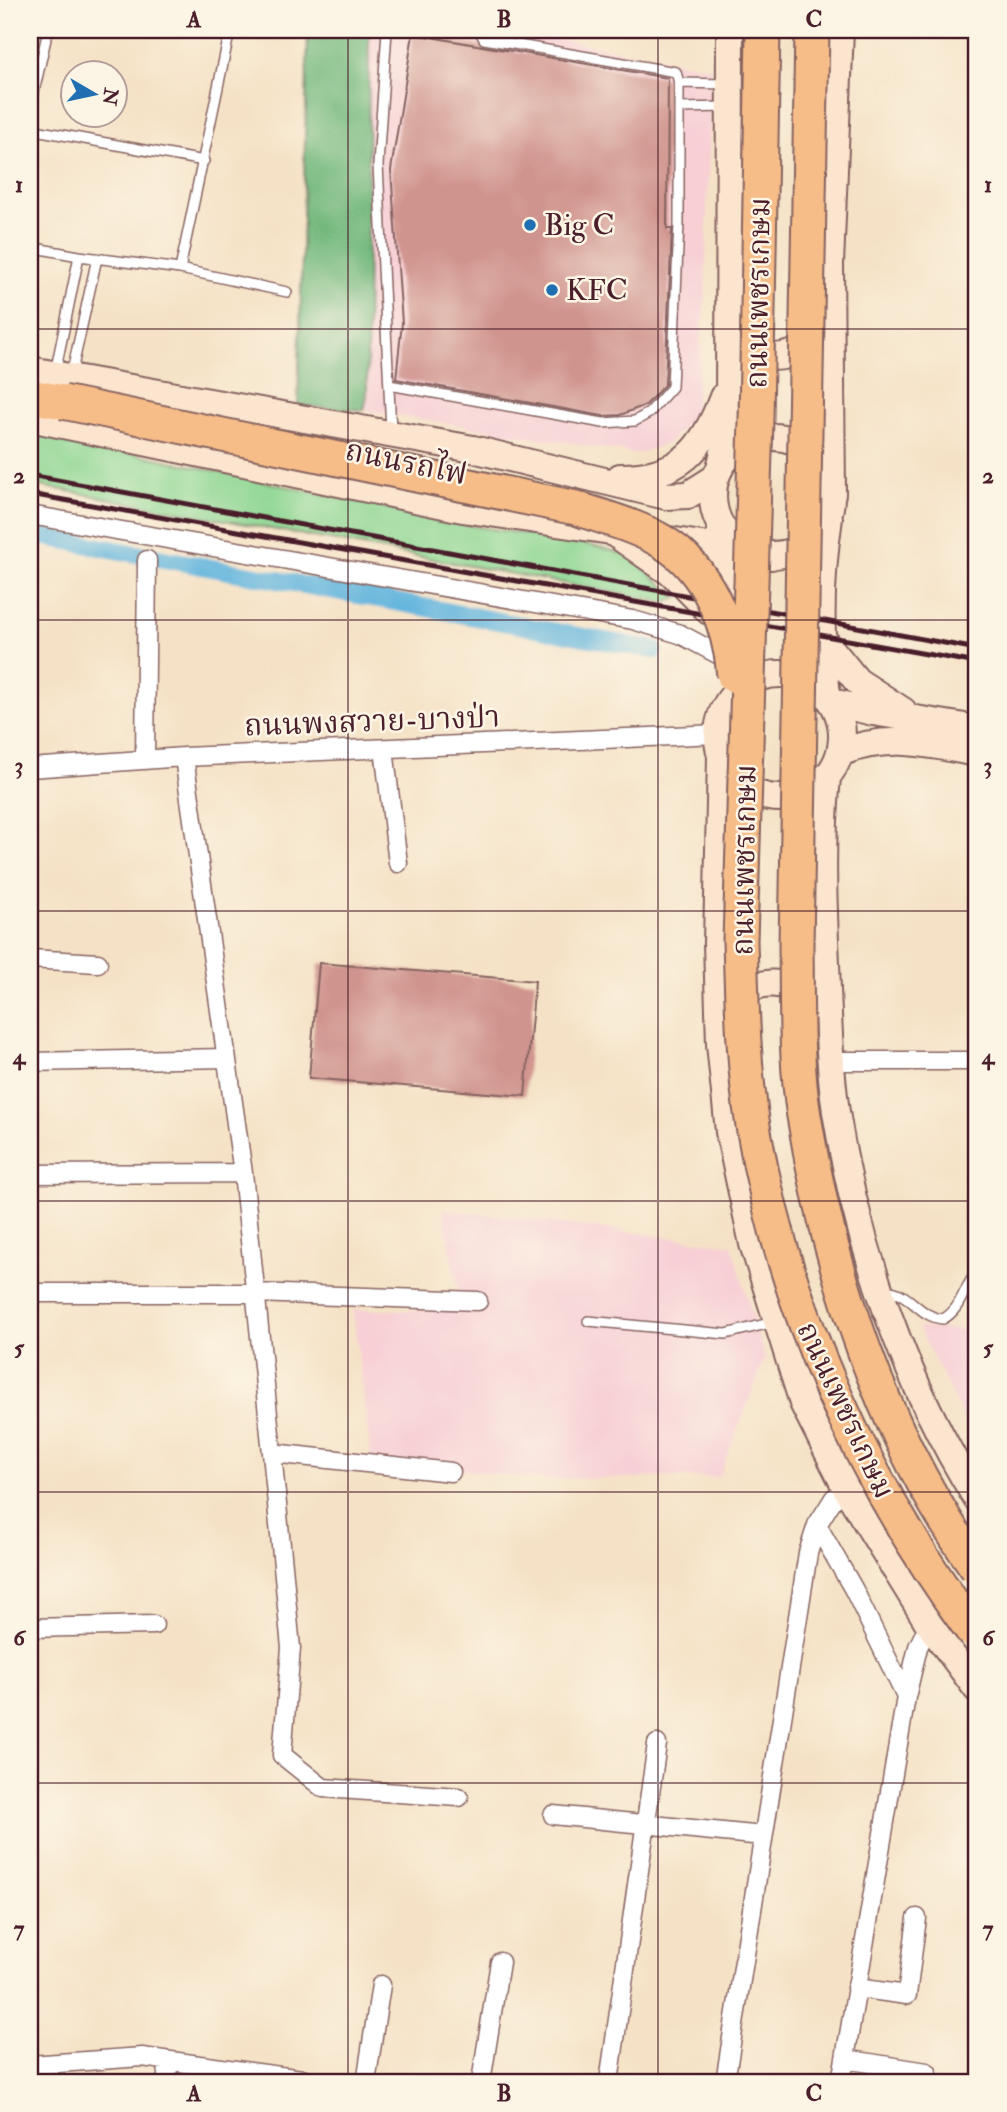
<svg xmlns="http://www.w3.org/2000/svg" width="1007" height="2112" font-family="'IM FELL Double Pica','Noto Serif Thai',serif">
  <style>
    .built { fill: #f7cfd5 }
    .green { fill: #8cd692; stroke: #6b7a5e; stroke-width: 2 }
    .forest { fill: #71b77c; stroke: #5e6b54; stroke-width: 2 }
    .lines { fill: none; stroke-linecap: round; stroke-linejoin: round }
    .canal { stroke: #61b4dd; stroke-width: 18 }
    .building { fill: #d0948e }
    .lane-casing { stroke: #866361; stroke-width: 12 }
    .street-casing { stroke: #866361; stroke-width: 21 }
    .secondary-casing { stroke: #866361; stroke-width: 30 }
    .highway-casing { stroke: #866361; stroke-width: 37 }
    .lane { stroke: #fff; stroke-width: 9 }
    .street { stroke: #fff; stroke-width: 18 }
    .secondary { stroke: #fce5cf; stroke-width: 26 }
    .highway { stroke: #f7bd88; stroke-width: 33 }
    .rail { stroke: #4a1f2b; stroke-width: 5 }
    .highway-bridge-casing { stroke: #866361; stroke-width: 37; stroke-linecap: butt }
    .highway-bridge { stroke: #f7bd88; stroke-width: 33 }
    .grid { fill: none; stroke: #4a1f2b; stroke-width: 2; stroke-opacity: 0.55 }
    .poi-dot { fill: #1f6fb2; stroke: #fcf5e5; stroke-width: 2.5 }
    .labels { text-anchor: middle; stroke-width: 5; stroke-linejoin: round; paint-order: stroke }
    .poi-label { font-size: 30px; fill: #4a1f2b; stroke: #fcf5e5; text-anchor: start }
    .street-label { font-size: 30px; fill: #4a1f2b; stroke: #fcf5e5 }
    .neatline { fill: none; stroke: #4a1f2b; stroke-width: 2.5 }
    .grid-label { font-size: 23px; text-anchor: middle; font-weight: bold; fill: #4a1f2b }
  </style>
  <rect width="100%" height="100%" fill="#fcf5e5"/>
  <filter id="ink" filterUnits="userSpaceOnUse"><feTurbulence type="fractalNoise" baseFrequency=".0143" numOctaves="2"/><feDisplacementMap in="SourceGraphic" scale="14" xChannelSelector="R" yChannelSelector="G"/><feConvolveMatrix kernelMatrix="1 2 1 2 8 2 1 2 1" color-interpolation-filters="sRGB"/></filter>
  <filter id="wash" filterUnits="userSpaceOnUse"><feTurbulence type="fractalNoise" baseFrequency=".00686" numOctaves="4" result="noise"/><feDisplacementMap in="SourceGraphic" scale="28" xChannelSelector="R" yChannelSelector="G"/><feGaussianBlur stdDeviation="1.57" result="paint"/><feColorMatrix in="noise" values="0 0 0 0 0 0 0 0 0 0 0 0 0 0 0 0 0 1.4 0 .05"/><feComposite in="paint" operator="in"/></filter>
  <g filter="url(#wash)">
    <rect width="100%" height="100%" fill="#f5e2c6"/>
    <path class="built" d="M369,30h141l201,38 -6,229 -11,120 -26,26 -30,11 -274,-44 3,-15z
      M443,1209l289,36 33,113 -46,119 -186,2 -162,-21 -18,-148 109,1z
      M918,1327l59,4v114z"/>
    <path class="green" d="M30,431l436,94 111,17 51,13 50,43 -14,4 -634,-118z"/>
    <path class="forest" d="M308,30h61l-2,365 -3,15 -66,-4z"/>
    <g class="lines">
      <path class="canal" d="M30,534l624,116"/>
    </g>
    <g id="blocks">
      <path class="building" d="M413,34l255,44 -1,151h5l-7,155 -19,21 -26,10 -17,1 -207,-37 6,-56 -11,-153z
        M319,963l216,18 -10,115 -216,-18z"/>
    </g>
  </g>
  <g filter="url(#ink)">
    <use href="#blocks" fill-opacity="0" stroke="#866361" stroke-width="2"/>
    <g class="lines">
      <defs>
        <path id="lane" d="M387,30l-9,135 13,265
          M679,83l47,1
          M679,108l49,-1
          M30,110l18,-80
          M30,129l174,32
          M30,247l49,9 -24,117
          M79,256l101,13 50,-239
          M180,269l107,23
          M71,376l26,-118
          M389,385l214,38 32,-2 14,-8 23,-26 7,-163v-141l-3,-11 -192,-33 -5,-9
          M883,1291c26,-3 34,26 60,28 19,-10 20,-32 34,-47
          M588,1321l138,13 48,-12"/>
        <path id="street" d="M30,515l603,105 47,14 45,24
          M384,749l14,114
          M184,757l59,416 29,280 19,195 -9,107 41,33 136,9
          M145,760l2,-200
          M30,768l154,-11 534,-23
          M30,959l68,4
          M831,1061h146
          M30,1062l196,-4
          M30,1174l213,-1
          M30,1293h225l223,8
          M272,1453l179,19
          M817,1525l37,65 52,107
          M30,1628l124,-3
          M553,1815l210,21
          M856,1988l51,7 10,-77
          M845,2059l82,13 -2,10
          M30,2065l112,-8 182,25
          M166,2082l3,-20
          M366,2082l15,-97
          M481,2082l19,-120
          M609,2082l48,-338
          M725,2082l83,-529 9,-28 17,-27 15,-4
          M841,2082l65,-385 12,-50 11,-23"/>
        <path id="secondary" d="M743,344c25,21 53,14 74,-7
          M30,370l443,79 193,47 22,-1 27,-17
          M30,418l433,91 148,22
          M713 496a59 59 0 1 1 118 0a59 59 0 1 1-118 0Z
          M720,468l7,-28 2,-25 1,-385
          M620,477c60,0 83,-27 103,-80
          M832,494l-2,-230 10,-234
          M611,531l63,44 35,36
          M720,531l9,71 -2,26
          M656,538l116,18
          M822,638l35,43 46,30
          M718 736a62 62 0 1 1 124 0a62 62 0 1 1-124 0Z
          M827,694c-8,-58 -7,-117 2,-176
          M832,702l41,10 104,17
          M840,753c48,-20 87,-9 137,0
          M721,756l-4,187 3,101 9,88 24,112 50,159 46,91 80,130 48,65
          M827,777c-6,62 -4,123 -1,186 2,49 3,100 10,149 21,135 69,271 141,387
          M732,1009c16,-33 56,-32 78,-8"/>
        <path id="highway" d="M30,396l33,6"/>
      </defs>
      <use href="#lane" class="lane-casing"/>
      <use href="#street" class="street-casing"/>
      <use href="#secondary" class="secondary-casing"/>
      <use href="#highway" class="highway-casing"/>
      <use href="#lane" class="lane"/>
      <use href="#street" class="street"/>
      <use href="#secondary" class="secondary"/>
      <use href="#highway" class="highway"/>
      <path class="rail" d="M30,475l947,174
        M30,494l947,169"/>
      <defs>
        <path id="highway-bridge" d="M763,30l-7,390 -16,521c2,61 3,124 13,185 31,184 109,354 219,504
          M812,30l-16,917c1,56 -1,114 8,169 26,159 79,321 173,452
          M63,402l513,106c29,10 61,18 87,34 45,27 67,84 71,134"/>
      </defs>
      <use href="#highway-bridge" class="highway-bridge-casing"/>
      <use href="#highway-bridge" class="highway-bridge"/>
    </g>
  </g>
  <path class="grid" d="M348,30v2052M658,30v2052M30,329h947M30,620h947M30,911h947M30,1201h947M30,1492h947M30,1783h947"/>
  <g class="poi-dot">
    <circle cx="530" cy="225" r="7"/>
    <circle cx="552" cy="290" r="7"/>
  </g>
  <g class="labels">
    <g class="poi-label">
      <text x="544" y="235">Big C</text>
      <text x="566" y="300">KFC</text>
    </g>
    <g class="street-label">
      <text transform="translate(758 293) rotate(-89)" y="10">ถนนเพชรเกษม</text>
      <text transform="translate(406 462) rotate(12)" y="10">ถนนรถไฟ</text>
      <text transform="translate(372 721) rotate(-2)" y="10">ถนนพงสวาย-บางป่า</text>
      <text transform="translate(744 860) rotate(-89)" y="10">ถนนเพชรเกษม</text>
      <text transform="translate(846 1410) rotate(65)" y="10">ถนนเพชรเกษม</text>
    </g>
  </g>
  <rect width="1007" height="2112" fill="none" stroke="#fcf5e5" stroke-width="77"/>
  <g transform="translate(94 94) rotate(99)"><circle r="33" fill="#fcf5e5" stroke="#b59f9b" stroke-width="2"/>
  <path d="M0-5L12 26L0 18L-12 26Z" fill="#1f6fb2"/>
  <text y="-10" font-size="19" font-weight="bold" text-anchor="middle" fill="#4a1f2b">N</text>
  </g>
  <rect x="38" y="38" width="930" height="2036" class="neatline"/>
  <g class="grid-label">
    <text x="194" y="27">A</text>
    <text x="504" y="27">B</text>
    <text x="814" y="27">C</text>
    <text x="19" y="192">1</text>
    <text x="988" y="192">1</text>
    <text x="19" y="483">2</text>
    <text x="988" y="483">2</text>
    <text x="19" y="773">3</text>
    <text x="988" y="773">3</text>
    <text x="19" y="1064">4</text>
    <text x="988" y="1064">4</text>
    <text x="19" y="1355">5</text>
    <text x="988" y="1355">5</text>
    <text x="19" y="1645">6</text>
    <text x="988" y="1645">6</text>
    <text x="19" y="1936">7</text>
    <text x="988" y="1936">7</text>
    <text x="194" y="2101">A</text>
    <text x="504" y="2101">B</text>
    <text x="814" y="2101">C</text>
  </g>
</svg>
